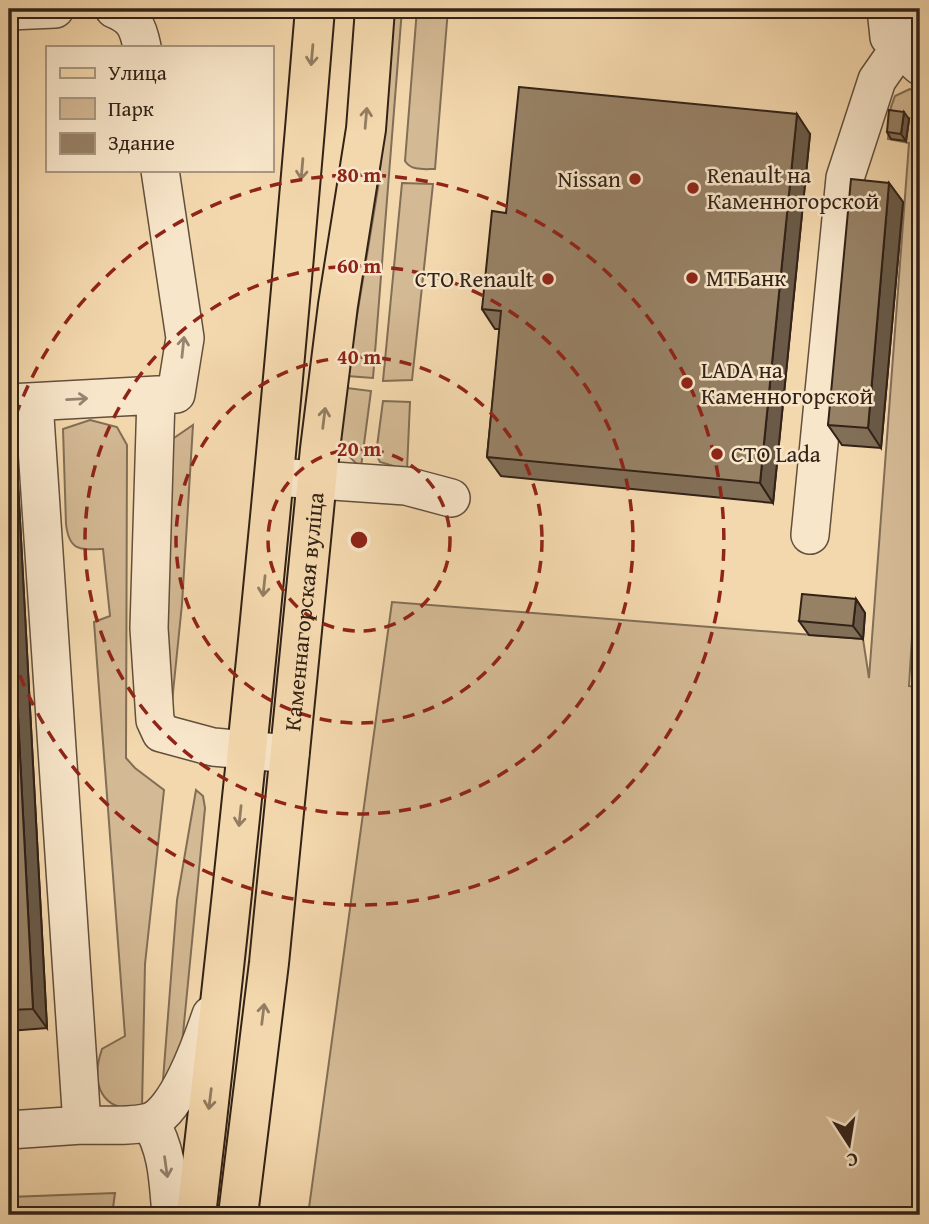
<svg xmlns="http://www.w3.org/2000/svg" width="929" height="1224" font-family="'Gentium Book Plus',serif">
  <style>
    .green { fill: #d3b994; stroke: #826e56; stroke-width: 2 }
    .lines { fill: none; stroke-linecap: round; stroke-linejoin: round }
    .minor-casing { stroke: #62503c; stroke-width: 40 }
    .major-casing { stroke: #322217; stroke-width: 42 }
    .minor { stroke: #f8e6ca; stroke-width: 37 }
    .major { stroke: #f4d8ad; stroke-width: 38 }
    .wall { fill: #826f57; stroke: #322217; stroke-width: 2 }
    .shaded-wall { fill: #6a5a47; stroke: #322217; stroke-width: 2 }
    .building { fill: #978165; stroke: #322217; stroke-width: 2 }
    .oneway { stroke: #937d62 }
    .oneway2 { stroke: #958470 }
    .ring { fill: none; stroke: #8f2418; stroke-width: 3.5; stroke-dasharray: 12 9 }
    .poi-dot { fill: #8f2418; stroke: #f8e6ca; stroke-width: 2.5 }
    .labels { text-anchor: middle; stroke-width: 5; stroke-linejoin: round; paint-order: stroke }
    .poi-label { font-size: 23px; fill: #322217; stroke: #f8e6ca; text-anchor: start }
    .street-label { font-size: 23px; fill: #322217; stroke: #f8e6ca }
    .centre { fill: #8f2418; stroke: #f8e6ca; stroke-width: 3.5 }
    .ring-label { font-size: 21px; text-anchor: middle; font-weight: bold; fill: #8f2418; stroke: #f8e6ca; stroke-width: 5; stroke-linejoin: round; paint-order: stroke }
  </style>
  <rect width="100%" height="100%" fill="#f4d8ad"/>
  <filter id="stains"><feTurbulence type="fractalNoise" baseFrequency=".00286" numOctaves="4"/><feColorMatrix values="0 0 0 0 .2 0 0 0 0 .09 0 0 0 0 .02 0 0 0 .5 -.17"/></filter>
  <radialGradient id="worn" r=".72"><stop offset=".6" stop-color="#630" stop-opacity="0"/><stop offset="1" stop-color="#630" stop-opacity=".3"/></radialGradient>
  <path class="green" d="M393,9h9l-29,369 -26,-2 32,-194z
    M417,9h31l-13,160c-11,0 -24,2 -30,-8z
    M910,89l10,7v411l-11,179 11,1v528h-612l84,-613 471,37 6,39 40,-535 -21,-4 3,-32 4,-11z
    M402,183l31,1 -21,196 -29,1z
    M347,388l24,3 -10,76c-31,-22 -19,-47 -14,-79z
    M383,401l27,1 -3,68 -27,-8 -4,-8z
    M90,420l27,7 10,18 -1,313 9,10 29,22 -19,174 -3,144c-41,5 -52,-24 -40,-59l23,-13 -31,-414 16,-6 -7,-67c-23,1 -34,2 -37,-25l-3,-95z
    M193,425l-11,179 -12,118 -5,-20 6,-262z
    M196,790l7,6 2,12 -25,257 -18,28 15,-193z
    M115,1193l-3,22h-103v-18z"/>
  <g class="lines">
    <defs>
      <path id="minor" d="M114,9c20,8 24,18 28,38
        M886,9l3,28 31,29
        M9,11l46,-2
        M156,397l-7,231 6,92 6,13 52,14 77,7
        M34,402l48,723c18,0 51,2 67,-3 28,-8 53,-81 62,-107
        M10,403l166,-9 9,-56 -25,-168
        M275,477l131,9 45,12
        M810,535l35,-357 32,-98 23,-33 20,-15
        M150,1122c18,29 18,60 21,93
        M9,1130l73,-5"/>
      <g id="major">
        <path d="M196,1215c47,-401 86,-803 119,-1206"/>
        <path id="s1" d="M238,1215l31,-252 51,-514 18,-144 28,-176 9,-120"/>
      </g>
    </defs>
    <use href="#minor" class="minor-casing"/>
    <use href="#major" class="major-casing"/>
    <use href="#minor" class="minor"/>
    <use href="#major" class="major"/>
  </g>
  <path class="wall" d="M909,119l-3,22 -15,-2 -4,-7z
    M810,134l-37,369 -272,-27 -14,-19 13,-128h-5l-13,-20 24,-96z
    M889,183l14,19 -22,246 -39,-3 -14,-20z
    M9,452l8,12 30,564 -38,3z
    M856,599l9,14 -2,26 -54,-4 -10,-14z"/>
  <path class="shaded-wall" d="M904,112l5,7 -3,22 -5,-7z
    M797,114l13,20 -37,369 -13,-20z
    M889,183l14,19 -22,246 -13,-20z
    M9,452l8,12 30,564 -14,-19 -24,-467z
    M856,599l9,14 -2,26 -10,-13z"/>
  <path class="building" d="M519,87l278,27 -37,369 -273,-26 14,-146 -19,-2 10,-98 14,2z
    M889,110l15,2 -3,22 -14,-2z
    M851,179l38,4 -21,245 -40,-3z
    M9,542l24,467 -24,1z
    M802,594l54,5 -3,27 -54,-5z"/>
  <defs><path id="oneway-shaft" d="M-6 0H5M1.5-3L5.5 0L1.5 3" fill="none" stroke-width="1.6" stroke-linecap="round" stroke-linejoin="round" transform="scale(1.75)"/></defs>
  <g class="oneway">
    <use href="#oneway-shaft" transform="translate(312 55) rotate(95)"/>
    <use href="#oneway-shaft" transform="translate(366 118) rotate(-85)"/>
    <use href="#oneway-shaft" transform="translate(302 169) rotate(95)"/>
    <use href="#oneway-shaft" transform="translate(324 418) rotate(-83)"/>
    <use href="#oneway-shaft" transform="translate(264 586) rotate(96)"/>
    <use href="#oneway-shaft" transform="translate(240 816) rotate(96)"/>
    <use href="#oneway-shaft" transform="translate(263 1014) rotate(-83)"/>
    <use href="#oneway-shaft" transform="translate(210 1099) rotate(97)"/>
  </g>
  <g class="oneway2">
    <use href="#oneway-shaft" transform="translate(183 347) rotate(-84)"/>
    <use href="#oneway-shaft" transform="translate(77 399) rotate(-3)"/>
    <use href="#oneway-shaft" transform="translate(166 1167) rotate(82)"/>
  </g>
  <g class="ring">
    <circle cx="359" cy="540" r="91"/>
    <circle cx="359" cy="540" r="183"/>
    <circle cx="359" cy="540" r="274"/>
    <path d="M9 436A365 365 0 1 1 9 644"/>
  </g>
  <g class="poi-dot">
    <circle cx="635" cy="179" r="7"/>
    <circle cx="693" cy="188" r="7"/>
    <circle cx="692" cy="278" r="7"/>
    <circle cx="548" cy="279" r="7"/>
    <circle cx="687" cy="383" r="7"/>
    <circle cx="717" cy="454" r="7"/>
  </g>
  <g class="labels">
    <g class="poi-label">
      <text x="707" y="183">Renault на<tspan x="707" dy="26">Каменногорской</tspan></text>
      <text x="621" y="187" text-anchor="end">Nissan</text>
      <text x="706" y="286">МТБанк</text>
      <text x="534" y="287" text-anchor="end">СТО Renault</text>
      <text x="701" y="378">LADA на<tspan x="701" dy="26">Каменногорской</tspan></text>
      <text x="731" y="462">СТО Lada</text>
    </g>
    <g class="street-label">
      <text dy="8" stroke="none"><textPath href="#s1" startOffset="607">Каменнагорская вуліца</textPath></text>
    </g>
  </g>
  <circle cx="359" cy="540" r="10" class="centre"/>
  <g class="ring-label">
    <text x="359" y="182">80 m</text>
    <text x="359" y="273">60 m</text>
    <text x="359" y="364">40 m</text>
    <text x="359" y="456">20 m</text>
  </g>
  <rect width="929" height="1224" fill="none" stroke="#f4d8ad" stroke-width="35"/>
  <rect x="10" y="10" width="908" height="1203" fill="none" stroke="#322217" stroke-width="3.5"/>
  <rect x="18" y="18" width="894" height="1189" fill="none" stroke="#322217" stroke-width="2"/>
  <rect x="46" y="46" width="228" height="126" fill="#f8e6ca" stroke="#a99882" stroke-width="2"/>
  <rect x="60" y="68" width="35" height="10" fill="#f4d8ad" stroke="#a99882" stroke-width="2"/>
  <text x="108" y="80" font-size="21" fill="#322217">Улица</text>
  <rect x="60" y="98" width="35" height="21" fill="#d3b994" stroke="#a99882" stroke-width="2"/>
  <text x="108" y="116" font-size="21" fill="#322217">Парк</text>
  <rect x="60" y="133" width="35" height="21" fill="#978165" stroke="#a99882" stroke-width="2"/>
  <text x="108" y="150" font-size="21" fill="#322217">Здание</text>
  <g transform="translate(849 1144) rotate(168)" stroke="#f8e6ca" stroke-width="5" paint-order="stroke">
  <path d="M0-5L12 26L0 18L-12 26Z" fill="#322217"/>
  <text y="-10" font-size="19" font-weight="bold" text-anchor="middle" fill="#322217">С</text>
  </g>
  <rect width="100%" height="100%" filter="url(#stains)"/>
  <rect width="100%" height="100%" fill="url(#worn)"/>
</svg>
